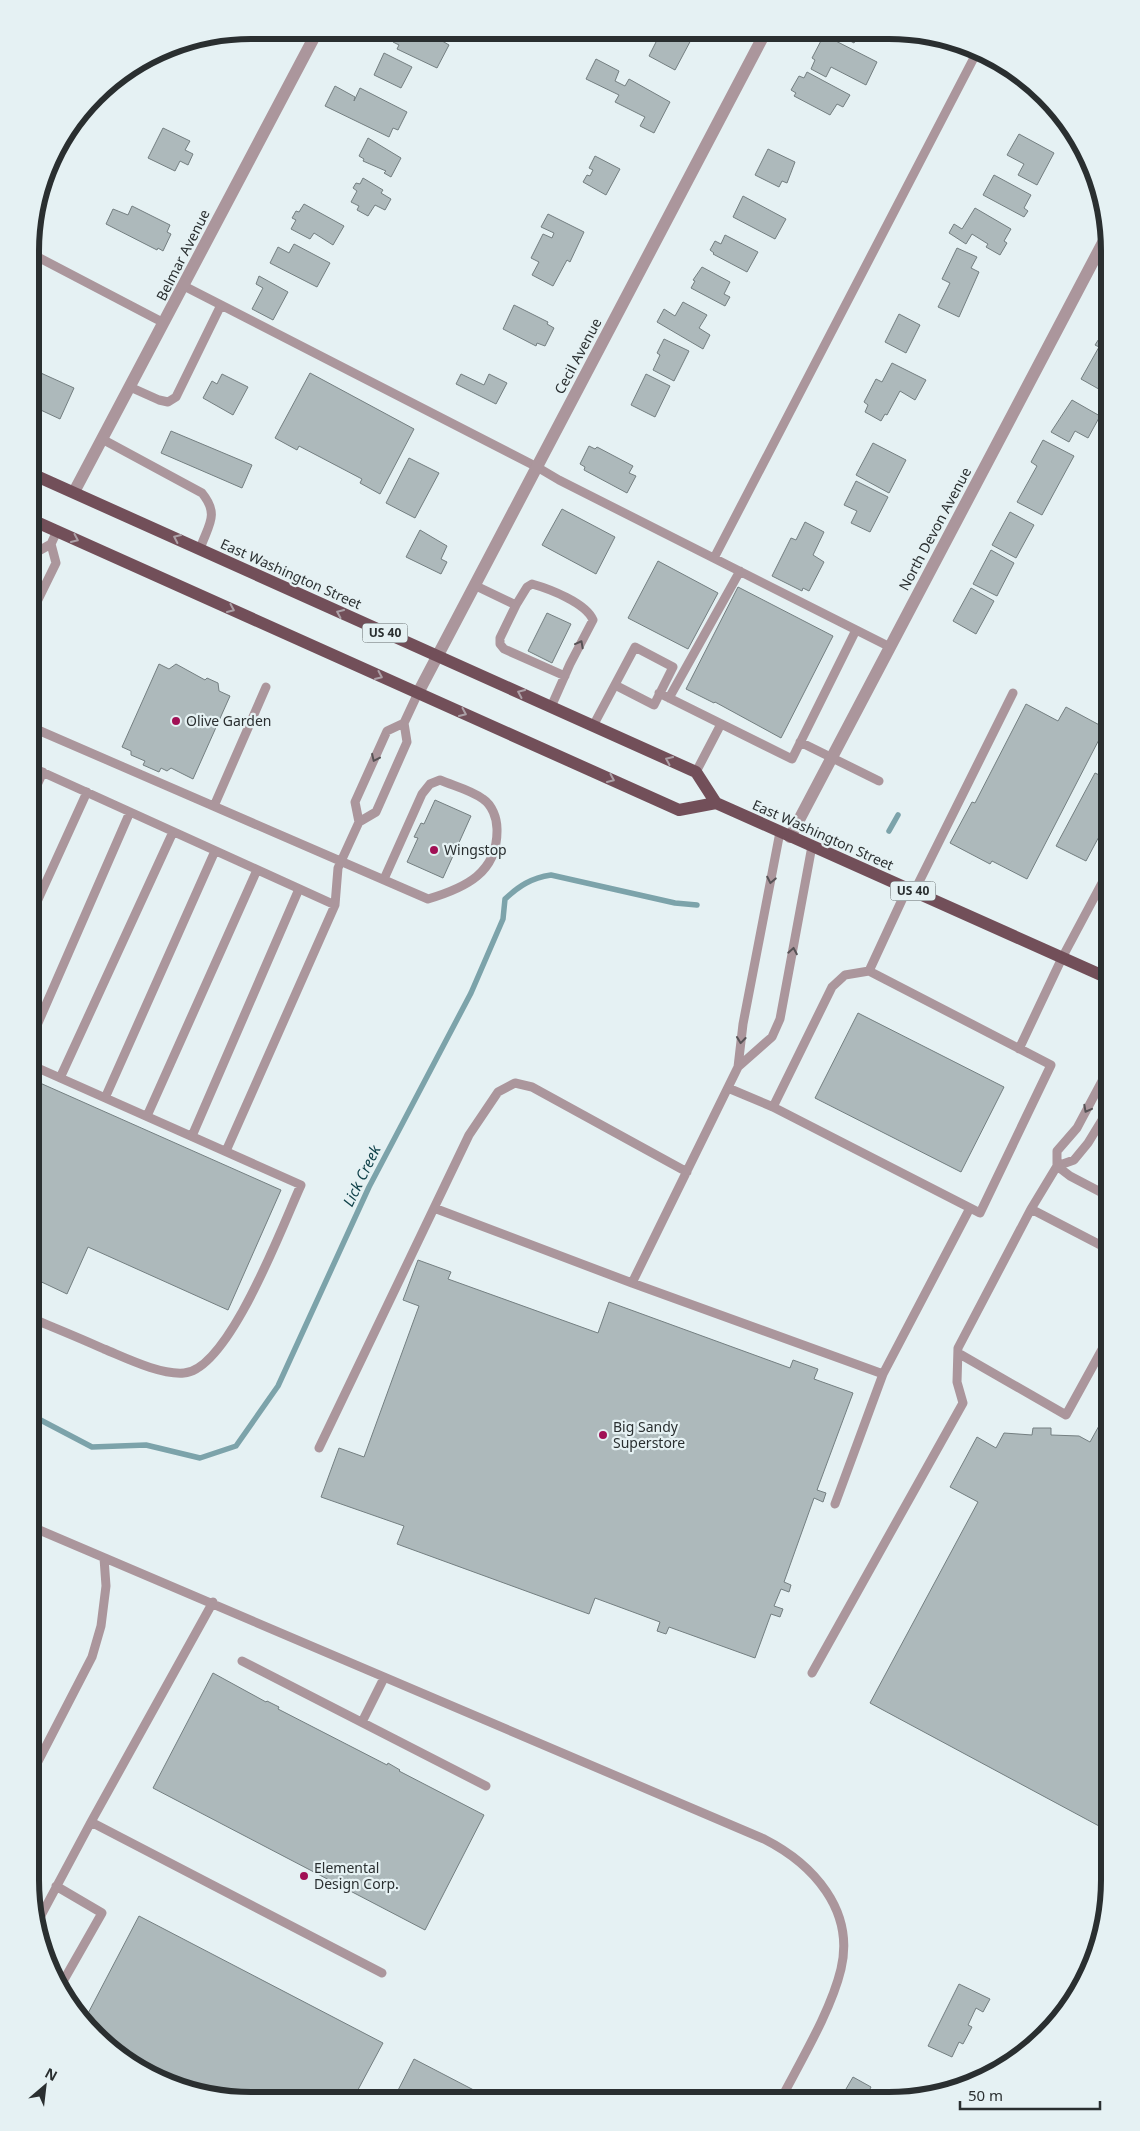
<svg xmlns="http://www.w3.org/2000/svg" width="1140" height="2131" font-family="'Noto Sans',sans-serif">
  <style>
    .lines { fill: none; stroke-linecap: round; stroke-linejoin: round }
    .stream { stroke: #7ca3aa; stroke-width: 5.5 }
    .building { fill: #adb9bb; stroke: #747f81 }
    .lane { stroke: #ab969c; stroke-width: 9 }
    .street { stroke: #ab969c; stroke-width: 12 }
    .secondary { stroke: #8a6c75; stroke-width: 12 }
    .primary { stroke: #724f59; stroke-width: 12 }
    .oneway { stroke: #aca0a6 }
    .oneway2 { stroke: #575356 }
    .poi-dot { fill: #a11055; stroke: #e5f1f3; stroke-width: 2 }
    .labels { text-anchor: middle; stroke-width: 4.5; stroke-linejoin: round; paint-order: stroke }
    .shield { fill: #e5f1f3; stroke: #62696a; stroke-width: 1 }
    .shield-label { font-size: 12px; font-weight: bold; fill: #2a2f30 }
    .street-label { font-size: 14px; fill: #2a2f30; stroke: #e5f1f3 }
    .poi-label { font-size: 14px; fill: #2a2f30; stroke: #e5f1f3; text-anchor: start }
    .water-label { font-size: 15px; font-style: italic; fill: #11424a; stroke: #e5f1f3 }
    .rim { fill: none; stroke: #2a2f30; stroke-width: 6 }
  </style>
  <rect width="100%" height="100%" fill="#e5f1f3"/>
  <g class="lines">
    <path class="stream" d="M889,831l9,-16
      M31,1415l61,32 54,-2 54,13 36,-12 42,-60 91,-199 102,-194 32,-74 2,-20c14,-13 26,-21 46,-24l124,28 22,2"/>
  </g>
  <path class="building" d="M399,31h31l3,1 -1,3 17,10 -12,23 -40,-19 2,-4 -6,-3z
    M671,33h10l11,5 -17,32 -26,-14 11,-22 8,5z
    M837,34h22l-5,9z
    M824,35l53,27 -11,23 -35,-18 -5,10 -15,-8 4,-9 -3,-2z
    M384,53l28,14 -11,21 -27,-13z
    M596,59l23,12 -4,10 10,5 4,-7 41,23 -16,31 -14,-7 5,-9 -30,-15 4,-7 -33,-16z
    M807,72l43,23 -7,12 -6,-3 -7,11 -36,-19 2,-3 -5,-3 8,-14 5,2z
    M335,86l20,11 -1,4 6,-13 47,24 -9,18 -5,-2 -4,9 -64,-31z
    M163,128l27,13 -5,9 8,4 -5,11 -8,-4 -5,10 -27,-13z
    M1019,134l35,19 -17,32 -19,-10 6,-11 -17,-9z
    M368,138l33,20 -10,19 -7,-4 2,-2 -23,-10 1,-2 -5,-3z
    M768,149l27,13 -8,21 -5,-2 -3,6 -24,-12z
    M595,156l25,13 -14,26 -23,-13 4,-7 3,1 3,-6 -4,-2z
    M994,175l37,20 -7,13 4,3 -4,6 -41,-22z
    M363,178l20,12 -2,3 10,6 -6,11 -10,-5 -7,11 -11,-6 2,-4 -8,-4 6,-11 -4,-3 3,-5 4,1z
    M743,196l43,23 -11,20 -42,-22z
    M304,204l40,22 -11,19 -19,-12 -4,6 -19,-10 5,-9 -4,-2 4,-7 3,1z
    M132,206l38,19 -3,7 4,2 -8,17 -5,-3 -1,2 -51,-26 7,-15 15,6z
    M975,208l36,21 -7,12 3,2 -7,12 -14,-8 2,-3 -16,-10 -6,10 -17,-11 5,-9 8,5z
    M548,214l36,18 -14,30 -3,-2 -14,26 -21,-11 7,-13 -8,-4 12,-24 9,4 2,-5 -13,-6z
    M725,235l33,17 -11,20 -34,-18 1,-1 -4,-3 5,-9 6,3z
    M294,244l36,19 -13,24 -47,-24 8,-16 11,6z
    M957,248l20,9 -6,11 8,4 -20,45 -21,-10 12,-24 -8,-4z
    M702,267l28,15 -6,12 6,3 -5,9 -34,-18 4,-7 -2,-1z
    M259,276l29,16 -15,28 -21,-11 11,-21 -7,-4z
    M683,302l24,13 -8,13 11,7 -7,14 -46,-27 7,-13 11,7z
    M514,305l34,17 -1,2 7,4 -9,18 -8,-3 -1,3 -33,-17z
    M899,314l21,11 -14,28 -21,-11z
    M1110,326v54l-6,12 -23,-13 18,-32 -4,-2 7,-11 3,2z
    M664,339l25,12 -15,30 -21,-11 7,-15 -3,-2z
    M892,363l34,17 -11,20 -15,-9 -13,24 -2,-1 -4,7 -16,-9 3,-7 -4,-3 12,-23 6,3z
    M32,369l42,19 -14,31 -28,-13z
    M310,373l104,56 -34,65 -20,-11 2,-4 -63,-33 -2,4 -22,-12z
    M222,374l26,13 -15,28 -30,-17 9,-17 5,3z
    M461,374l23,11 5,-11 18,9 -11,21 -40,-20z
    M646,374l24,12 -15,31 -24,-12z
    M1072,400l28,16 -12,22 -13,-7 -6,11 -18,-10z
    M171,431l81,34 -10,23 -81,-35z
    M1043,440l31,16 -32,59 -25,-13 20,-36 -6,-4z
    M873,443l33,17 -17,33 -33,-18z
    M589,446l6,3 2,-2 36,19 -4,7 7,3 -9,17 -43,-23 1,-3 -5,-3z
    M409,458l30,15 -24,45 -29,-15z
    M856,481l32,16 -18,35 -19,-9 6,-12 -13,-6z
    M562,509l53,28 -19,37 -54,-29z
    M1010,512l24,13 -18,33 -24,-13z
    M805,522l19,10 -11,23 11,7 -15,29 -6,-3 -1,3 -30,-15 19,-38 5,2z
    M420,530l27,16 -6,13 6,3 -6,12 -35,-17z
    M991,550l23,13 -17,33 -24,-12z
    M658,561l60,32 -30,56 -60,-31z
    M738,587l95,49 -52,102 -66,-36 -1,1 -28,-14z
    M971,588l23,13 -18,33 -23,-13z
    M547,613l24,11 -19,39 -24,-12z
    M159,664l10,5 7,-5 29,16 2,-2 11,5 1,8 11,5 -37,83 -22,-11 -4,3 -6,-3 -2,4 -16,-7 2,-4 -14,-6v-4l-9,-4z
    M1026,704l32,17 8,-14 39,21 -78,151 -35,-18 -2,3 -40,-21 22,-41 3,1z
    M1095,773l15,7v36l-24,45 -30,-15z
    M435,800l36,16 -28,62 -36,-16 11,-24 -4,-1 7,-14 3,1z
    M858,1013l146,74 -43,85 -146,-74z
    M31,1079l250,111 -53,120 -140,-63 -21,47 -36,-17z
    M418,1260l33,12 -3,7 150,54 11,-31 181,66 3,-8 25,9 -4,10 39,14 -36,97 9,3 -3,9 -9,-4 -30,84 7,3 -2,7 -8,-3 -7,17 9,3 -3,8 -9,-3 -16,44 -86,-31 -3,7 -9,-3 3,-9 -65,-24 -6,16 -192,-70 7,-18 -83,-29 18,-49 25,9 55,-151 -16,-6z
    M1110,1406v401l-11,19 -229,-123 108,-201 -28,-15 27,-50 19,11 8,-15 28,2 1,-7h18v7l28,1 11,6z
    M213,1673l53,29 1,-1 12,6 -1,2 109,56 1,-2 12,7 -1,1 85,44 -59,115 -272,-142z
    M139,1916l244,127 -30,56h-131l-56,-15 -50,-29 -32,-34z
    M959,1984l31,15 -7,13 -7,-4 -8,17 4,2 -9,17 -4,-2 -7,15 -24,-11z
    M414,2059l79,41h-100z
    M853,2077l18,10 -7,14h-25z"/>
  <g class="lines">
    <path class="lane" d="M32,254l132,69
      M184,286l353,181 22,13 331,167
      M130,387l29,13 9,2 8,-5 45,-92
      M102,439l100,54c18,22 6,32 -2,56
      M714,558l264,-508
      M31,561l4,-8 16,-9 6,-13
      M474,585l42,20 -16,33v6l4,5 61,27
      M516,605l11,-18 5,-3c18,5 54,19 61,36l-23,44 -19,43
      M31,614l25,-51 -5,-19
      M659,693l133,66 64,-129
      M669,698l71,-127
      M593,726l42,-79 38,20 -19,38 -39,-20
      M31,727l397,172c37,-11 70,-26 69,-70 0,-11 -5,-24 -14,-30 -12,-9 -29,-13 -43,-19l-10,4 -8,10 -38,85
      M800,742l79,39
      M31,767l304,138
      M696,772l25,-48
      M31,798l12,-26
      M214,806l52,-119
      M359,822l-4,-20 32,-71 17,-8
      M780,832l-37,192 -5,43 34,-30 8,-18 32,-173
      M914,892l99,-199
      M31,915l56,-123
      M869,971l182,94 -71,148 -207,-106 59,-120 13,-12 24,-4 38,-82
      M31,1039l99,-227
      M1019,1049l43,-91 48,-90
      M738,1067l-106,216 251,91 -48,130
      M60,1078l113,-246
      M728,1088l45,19
      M105,1098l110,-247
      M147,1116l110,-246
      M192,1136l107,-247
      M226,1151l109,-246 3,-37 21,-46 17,-10 31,-70 -3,-19 14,-30
      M1057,1166l17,-6 14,-17 22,-36
      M1057,1166l13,10 40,21
      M434,1208l198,75
      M1031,1209l79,41
      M31,1318c24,10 49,20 73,31 22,9 56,26 80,24 45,-3 99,-149 117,-188l-270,-120
      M958,1353l108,62 44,-80
      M883,1374l87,-166
      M319,1448l150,-313 29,-43 17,-9 17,4 155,85
      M30,1526l734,313c49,25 91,71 77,130 -10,42 -41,93 -61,132
      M242,1661l244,125
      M812,1673l151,-270 -6,-21 1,-34 73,-139 26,-43v-15l20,-23 33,-62
      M362,1722l22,-44
      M30,1777l62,-120 9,-31 5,-40 -2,-28
      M91,1822l291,151
      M56,1886l46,27 -41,72h-2
      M37,1923l54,-101 122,-220"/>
    <path class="street" d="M74,492l244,-462
      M418,693l347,-660
      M790,837l317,-602"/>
    <path class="secondary" d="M1062,2017l37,-72"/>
    <path class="primary" d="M32,474l664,298 20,31 394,176
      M32,520l647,290 37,-7"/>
  </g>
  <defs><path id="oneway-chevron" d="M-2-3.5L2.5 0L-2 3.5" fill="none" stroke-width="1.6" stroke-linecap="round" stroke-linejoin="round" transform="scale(1.25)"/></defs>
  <g class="oneway">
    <use href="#oneway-chevron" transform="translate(177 538) rotate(-155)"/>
    <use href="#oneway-chevron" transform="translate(75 539) rotate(24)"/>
    <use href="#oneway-chevron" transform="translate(231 609) rotate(24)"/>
    <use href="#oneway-chevron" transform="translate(340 613) rotate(-156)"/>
    <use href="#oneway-chevron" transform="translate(379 676) rotate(24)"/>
    <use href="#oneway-chevron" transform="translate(521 693) rotate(-156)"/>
    <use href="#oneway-chevron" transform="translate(463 713) rotate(24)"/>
    <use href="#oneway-chevron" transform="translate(669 760) rotate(-156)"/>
    <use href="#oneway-chevron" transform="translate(611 779) rotate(24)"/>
  </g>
  <g class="oneway2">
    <use href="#oneway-chevron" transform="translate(580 644) rotate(-62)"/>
    <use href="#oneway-chevron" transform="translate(375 758) rotate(115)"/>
    <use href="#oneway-chevron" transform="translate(771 880) rotate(101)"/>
    <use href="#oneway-chevron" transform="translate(793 951) rotate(-80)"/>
    <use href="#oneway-chevron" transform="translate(741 1040) rotate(96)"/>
    <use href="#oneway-chevron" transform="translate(1087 1109) rotate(118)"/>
  </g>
  <g class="poi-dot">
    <circle cx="176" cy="721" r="5"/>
    <circle cx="434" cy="850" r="5"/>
    <circle cx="603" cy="1435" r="5"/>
    <circle cx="304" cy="1876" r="5"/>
  </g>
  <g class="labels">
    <g class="shield">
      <rect x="362.5" y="623.5" width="45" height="19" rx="4"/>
      <rect x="890.5" y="881.5" width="45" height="19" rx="4"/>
    </g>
    <g class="shield-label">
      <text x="385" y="637">US 40</text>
      <text x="913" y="895">US 40</text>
    </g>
    <g class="street-label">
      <text transform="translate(183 255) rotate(-63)" y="5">Belmar Avenue</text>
      <text transform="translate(578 356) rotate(-62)" y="5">Cecil Avenue</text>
      <text transform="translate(935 529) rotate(-62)" y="5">North Devon Avenue</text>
      <text transform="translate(291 574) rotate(24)" y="5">East Washington Street</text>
      <text transform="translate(823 835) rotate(24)" y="5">East Washington Street</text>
    </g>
    <g class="poi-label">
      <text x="186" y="726">Olive Garden</text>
      <text x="444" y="855">Wingstop</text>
      <text x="613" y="1432">Big Sandy<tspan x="613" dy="16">Superstore</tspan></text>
      <text x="314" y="1873">Elemental<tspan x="314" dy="16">Design Corp.</tspan></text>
    </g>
    <g class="water-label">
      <text transform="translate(362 1176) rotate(-64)" y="5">Lick Creek</text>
    </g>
  </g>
  <path d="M0 0H1140V2131H0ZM251 39H889A212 212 0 0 1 1101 251V1880A212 212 0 0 1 889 2092H251A212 212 0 0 1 39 1880V251A212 212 0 0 1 251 39Z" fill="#e5f1f3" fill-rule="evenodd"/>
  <path class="rim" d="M251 39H889A212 212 0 0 1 1101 251V1880A212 212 0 0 1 889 2092H251A212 212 0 0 1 39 1880V251A212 212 0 0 1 251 39Z"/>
  <g transform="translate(45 2086) rotate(28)" stroke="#e5f1f3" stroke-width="4" paint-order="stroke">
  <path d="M0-4L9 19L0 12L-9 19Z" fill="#2a2f30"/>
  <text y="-8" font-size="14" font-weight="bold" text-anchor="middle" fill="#2a2f30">N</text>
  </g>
  <path d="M960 2101v8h140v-8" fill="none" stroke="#2a2f30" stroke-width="2.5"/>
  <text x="968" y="2101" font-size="15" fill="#2a2f30" stroke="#e5f1f3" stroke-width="4" paint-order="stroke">50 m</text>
</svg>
